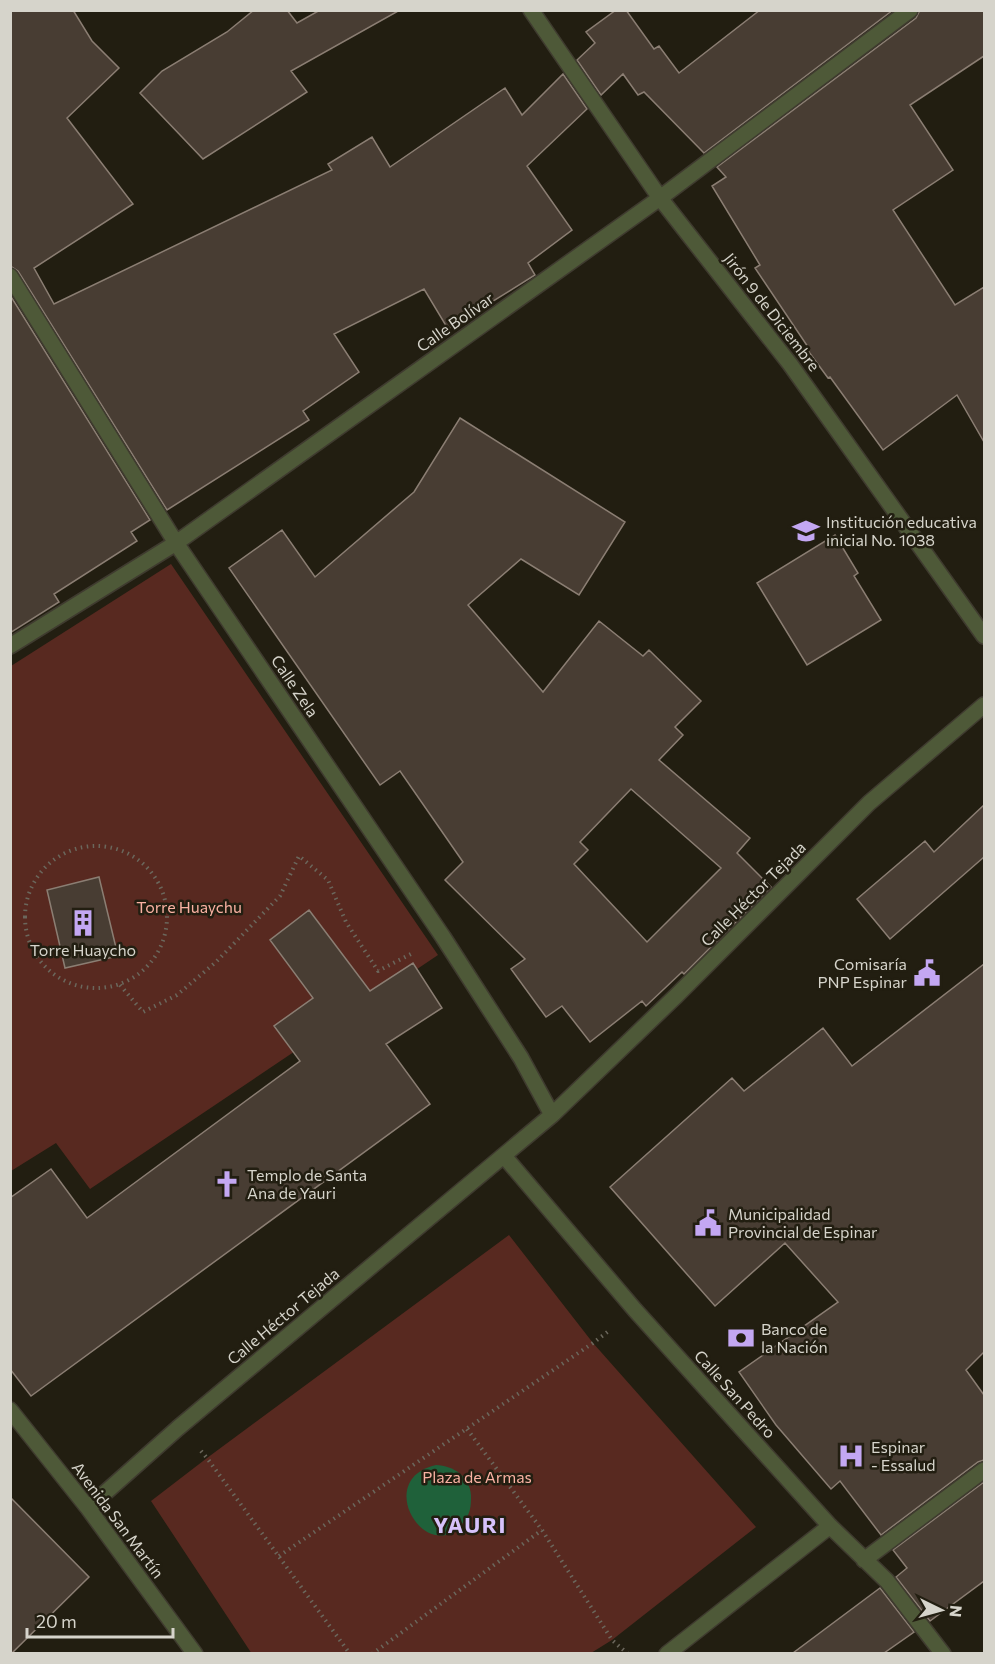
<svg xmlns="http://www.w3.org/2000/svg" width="995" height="1664" font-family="Commissioner,sans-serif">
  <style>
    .green { fill: #582920 }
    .water { fill: #1f613a }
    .building { fill: #483d33; stroke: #8b7e73; stroke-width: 1.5; fill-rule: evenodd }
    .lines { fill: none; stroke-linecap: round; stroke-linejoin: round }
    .minor-casing { stroke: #3f3b2f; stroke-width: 18 }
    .path { stroke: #6b675c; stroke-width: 4; stroke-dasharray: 1.5 4.5; stroke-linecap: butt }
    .minor { stroke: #4e5938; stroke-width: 15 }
    .labels { text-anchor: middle; stroke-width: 5; stroke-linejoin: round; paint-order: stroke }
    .street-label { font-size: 16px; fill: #d6d4cb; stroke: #221e11 }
    .poi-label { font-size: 16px; fill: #d6d4cb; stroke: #221e11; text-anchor: start }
    .park-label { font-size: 16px; fill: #f9b1a2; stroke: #221e11 }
    .district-label { font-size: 22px; font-weight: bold; letter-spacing: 1.5px; fill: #d7c2fb; stroke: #221e11 }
  </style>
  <rect width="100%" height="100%" fill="#221e11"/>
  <path class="green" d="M171,564l267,391 -348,234 -34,-46 -45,28v-505z
    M509,1235l84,108 163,184 -144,113 -21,13 -339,1 -101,-153 56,-43z"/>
  <path class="water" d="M436,1465c18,1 33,11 35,30 0,8 0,15 -4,22 -35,58 -98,-37 -31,-52z"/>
  <path class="building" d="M10,10h63l19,31 27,27 -52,50 66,86 -99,64 20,36 278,-134 -4,-6 44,-27 18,30 115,-79 17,27 41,-41 24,35 -60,57 45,64 -44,33 7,12 -87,54 -24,-40 -90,45 25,38 -56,39 6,9 -142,90 -149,-239 -8,-5z
    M254,10h33l10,13 23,-13h80l-109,61 16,21 -104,67 -63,-66 22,-22 65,-39z
    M616,10h10l28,39 5,-3 20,27 81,-63h133l-189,143 -60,-61 -6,3 -15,-21 -22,21 -24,-35 18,-17 -9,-11z
    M920,10h64v46l-74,49 43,65 -60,40 62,95 29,-18v155l-27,-47 -74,55 -53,-73 -2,1 -22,-30 2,-1 -53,-79 5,-3 -48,-79 14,-9 -9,-10 199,-149z
    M10,295l140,225 -19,12 6,9 -83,53 5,8 -49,31z
    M460,418l165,104 -46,73 -58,-36 -53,46 75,87 56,-71 44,35 6,-6 52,51 -26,26 8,8 -24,25 91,78 -13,15 34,34 -87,87 -2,-2 -36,34 -4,-5 -52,41 -28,-36 -16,11 -35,-48 14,-10 -80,-79 18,-18 -63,-91 -20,14 -151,-217 53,-38 33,47 99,-85zM631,789l90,79 -74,74 -73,-78 14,-14 -8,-8z
    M835,535l23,38 -4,3 27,44 -74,45 -50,-82z
    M984,805v52l-94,82 -33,-40 68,-58 9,11z
    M99,877l19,79 -53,12 -18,-78z
    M309,910l61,81 43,-28 29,45 -56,36 44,60 -399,292 -21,-27v-171l41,-29 36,49 213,-157 -26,-35 39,-28 -43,-58z
    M984,964v388l-18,18 18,25v65l-6,2 -97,73 -41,-54 -9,8 -55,-64 -37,-53 99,-70 -53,-59 -70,63 -105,-119 122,-109 12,13 79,-63 29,38z
    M984,1482v99l-54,40 -34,-44 11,-9 -14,-18z
    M10,1497l79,80 -77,76h-2z
    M880,1588l34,44 -30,21h-91z"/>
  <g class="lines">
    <defs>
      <path id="minor" d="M531,10l129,188 130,166 194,272
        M10,276l166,267 267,394 78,121 31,57
        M10,646l166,-103 484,-345 250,-188
        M504,1156l131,154 195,216 57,55 56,73
        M10,1410l78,98 107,146
        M88,1508l90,-80 374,-313 124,-119 193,-193 115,-98
        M864,1560l120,-90
        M667,1654l163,-128"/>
    </defs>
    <use href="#minor" class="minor-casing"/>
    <path class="path" d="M25 917a71 71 0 1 1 142 0a71 71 0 1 1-142 0Z
      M120,985l23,27 34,-17 39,-33 64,-66 19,-40 29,24 18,42 32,49 35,-18
      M467,1429l75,101 70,110 16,14
      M201,1451l6,7 143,196
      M279,1556l314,-213 17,-13
      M372,1654l170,-124"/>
    <use href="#minor" class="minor"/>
  </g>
  <defs>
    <symbol id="school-bare" viewBox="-9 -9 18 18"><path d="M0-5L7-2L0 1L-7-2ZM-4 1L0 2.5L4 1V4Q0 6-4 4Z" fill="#c3a7f2" stroke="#221e11" stroke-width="2.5" paint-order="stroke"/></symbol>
    <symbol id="building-bare" viewBox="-9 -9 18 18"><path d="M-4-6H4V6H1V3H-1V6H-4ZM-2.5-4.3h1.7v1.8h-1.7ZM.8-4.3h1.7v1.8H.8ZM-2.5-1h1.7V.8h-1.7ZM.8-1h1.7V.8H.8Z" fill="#c3a7f2" stroke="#221e11" stroke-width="2.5" paint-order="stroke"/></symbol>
    <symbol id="civic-bare" viewBox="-9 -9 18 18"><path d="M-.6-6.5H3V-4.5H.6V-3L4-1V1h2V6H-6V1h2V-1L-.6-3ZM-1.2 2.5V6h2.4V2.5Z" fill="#c3a7f2" stroke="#221e11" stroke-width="2.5" paint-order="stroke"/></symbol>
    <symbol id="church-bare" viewBox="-9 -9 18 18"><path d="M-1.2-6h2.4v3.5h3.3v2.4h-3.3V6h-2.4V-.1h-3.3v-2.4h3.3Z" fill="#c3a7f2" stroke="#221e11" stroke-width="2.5" paint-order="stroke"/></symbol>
    <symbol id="bank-bare" viewBox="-9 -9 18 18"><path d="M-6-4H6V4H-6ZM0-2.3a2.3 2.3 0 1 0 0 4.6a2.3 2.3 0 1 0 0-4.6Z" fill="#c3a7f2" stroke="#221e11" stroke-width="2.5" paint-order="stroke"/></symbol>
    <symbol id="hospital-bare" viewBox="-9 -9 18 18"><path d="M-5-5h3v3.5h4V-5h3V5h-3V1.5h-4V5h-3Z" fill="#c3a7f2" stroke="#221e11" stroke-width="2.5" paint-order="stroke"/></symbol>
  </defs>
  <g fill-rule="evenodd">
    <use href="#school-bare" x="787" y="512" width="38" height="38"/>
    <use href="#building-bare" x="64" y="904" width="38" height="38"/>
    <use href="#civic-bare" x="908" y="954" width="38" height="38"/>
    <use href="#church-bare" x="208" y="1165" width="38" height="38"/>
    <use href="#civic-bare" x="689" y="1204" width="38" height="38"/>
    <use href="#bank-bare" x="722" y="1319" width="38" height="38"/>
    <use href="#hospital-bare" x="832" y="1437" width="38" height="38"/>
  </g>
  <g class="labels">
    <g class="street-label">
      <text transform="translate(772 312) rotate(52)" y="6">Jirón 9 de Diciembre</text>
      <text transform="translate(455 322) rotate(-35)" y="6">Calle Bolívar</text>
      <text transform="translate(295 686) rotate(56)" y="6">Calle Zela</text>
      <text transform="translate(753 894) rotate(-45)" y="6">Calle Héctor Tejada</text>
      <text transform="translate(283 1316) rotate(-40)" y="6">Calle Héctor Tejada</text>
      <text transform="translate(735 1394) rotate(48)" y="6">Calle San Pedro</text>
      <text transform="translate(118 1520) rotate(53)" y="6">Avenida San Martín</text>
    </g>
    <g class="poi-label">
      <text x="826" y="528">Institución educativa<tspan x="826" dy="18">inicial No. 1038</tspan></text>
      <text x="83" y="956" text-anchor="middle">Torre Huaycho</text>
      <text x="907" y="970" text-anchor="end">Comisaría<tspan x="907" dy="18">PNP Espinar</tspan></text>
      <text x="247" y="1181">Templo de Santa<tspan x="247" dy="18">Ana de Yauri</tspan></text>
      <text x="728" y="1220">Municipalidad<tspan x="728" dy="18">Provincial de Espinar</tspan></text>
      <text x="761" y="1335">Banco de<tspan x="761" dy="18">la Nación</tspan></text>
      <text x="871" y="1453">Espinar<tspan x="871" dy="18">- Essalud</tspan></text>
    </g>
    <g class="park-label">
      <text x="189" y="913">Torre Huaychu</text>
      <text x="477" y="1483">Plaza de Armas</text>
    </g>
    <g class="district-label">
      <text x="470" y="1533">YAURI</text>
    </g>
  </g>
  <rect width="995" height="1664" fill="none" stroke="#d6d4cb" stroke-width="24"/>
  <g transform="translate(941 1610) rotate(95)" stroke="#221e11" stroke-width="4.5" paint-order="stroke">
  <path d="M0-4.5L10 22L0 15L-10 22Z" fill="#d6d4cb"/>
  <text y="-9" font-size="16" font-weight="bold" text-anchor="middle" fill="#d6d4cb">N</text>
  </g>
  <path d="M27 1628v9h146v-9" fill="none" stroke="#d6d4cb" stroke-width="3"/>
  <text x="36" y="1628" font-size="18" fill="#d6d4cb" stroke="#221e11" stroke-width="4.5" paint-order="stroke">20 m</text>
</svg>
